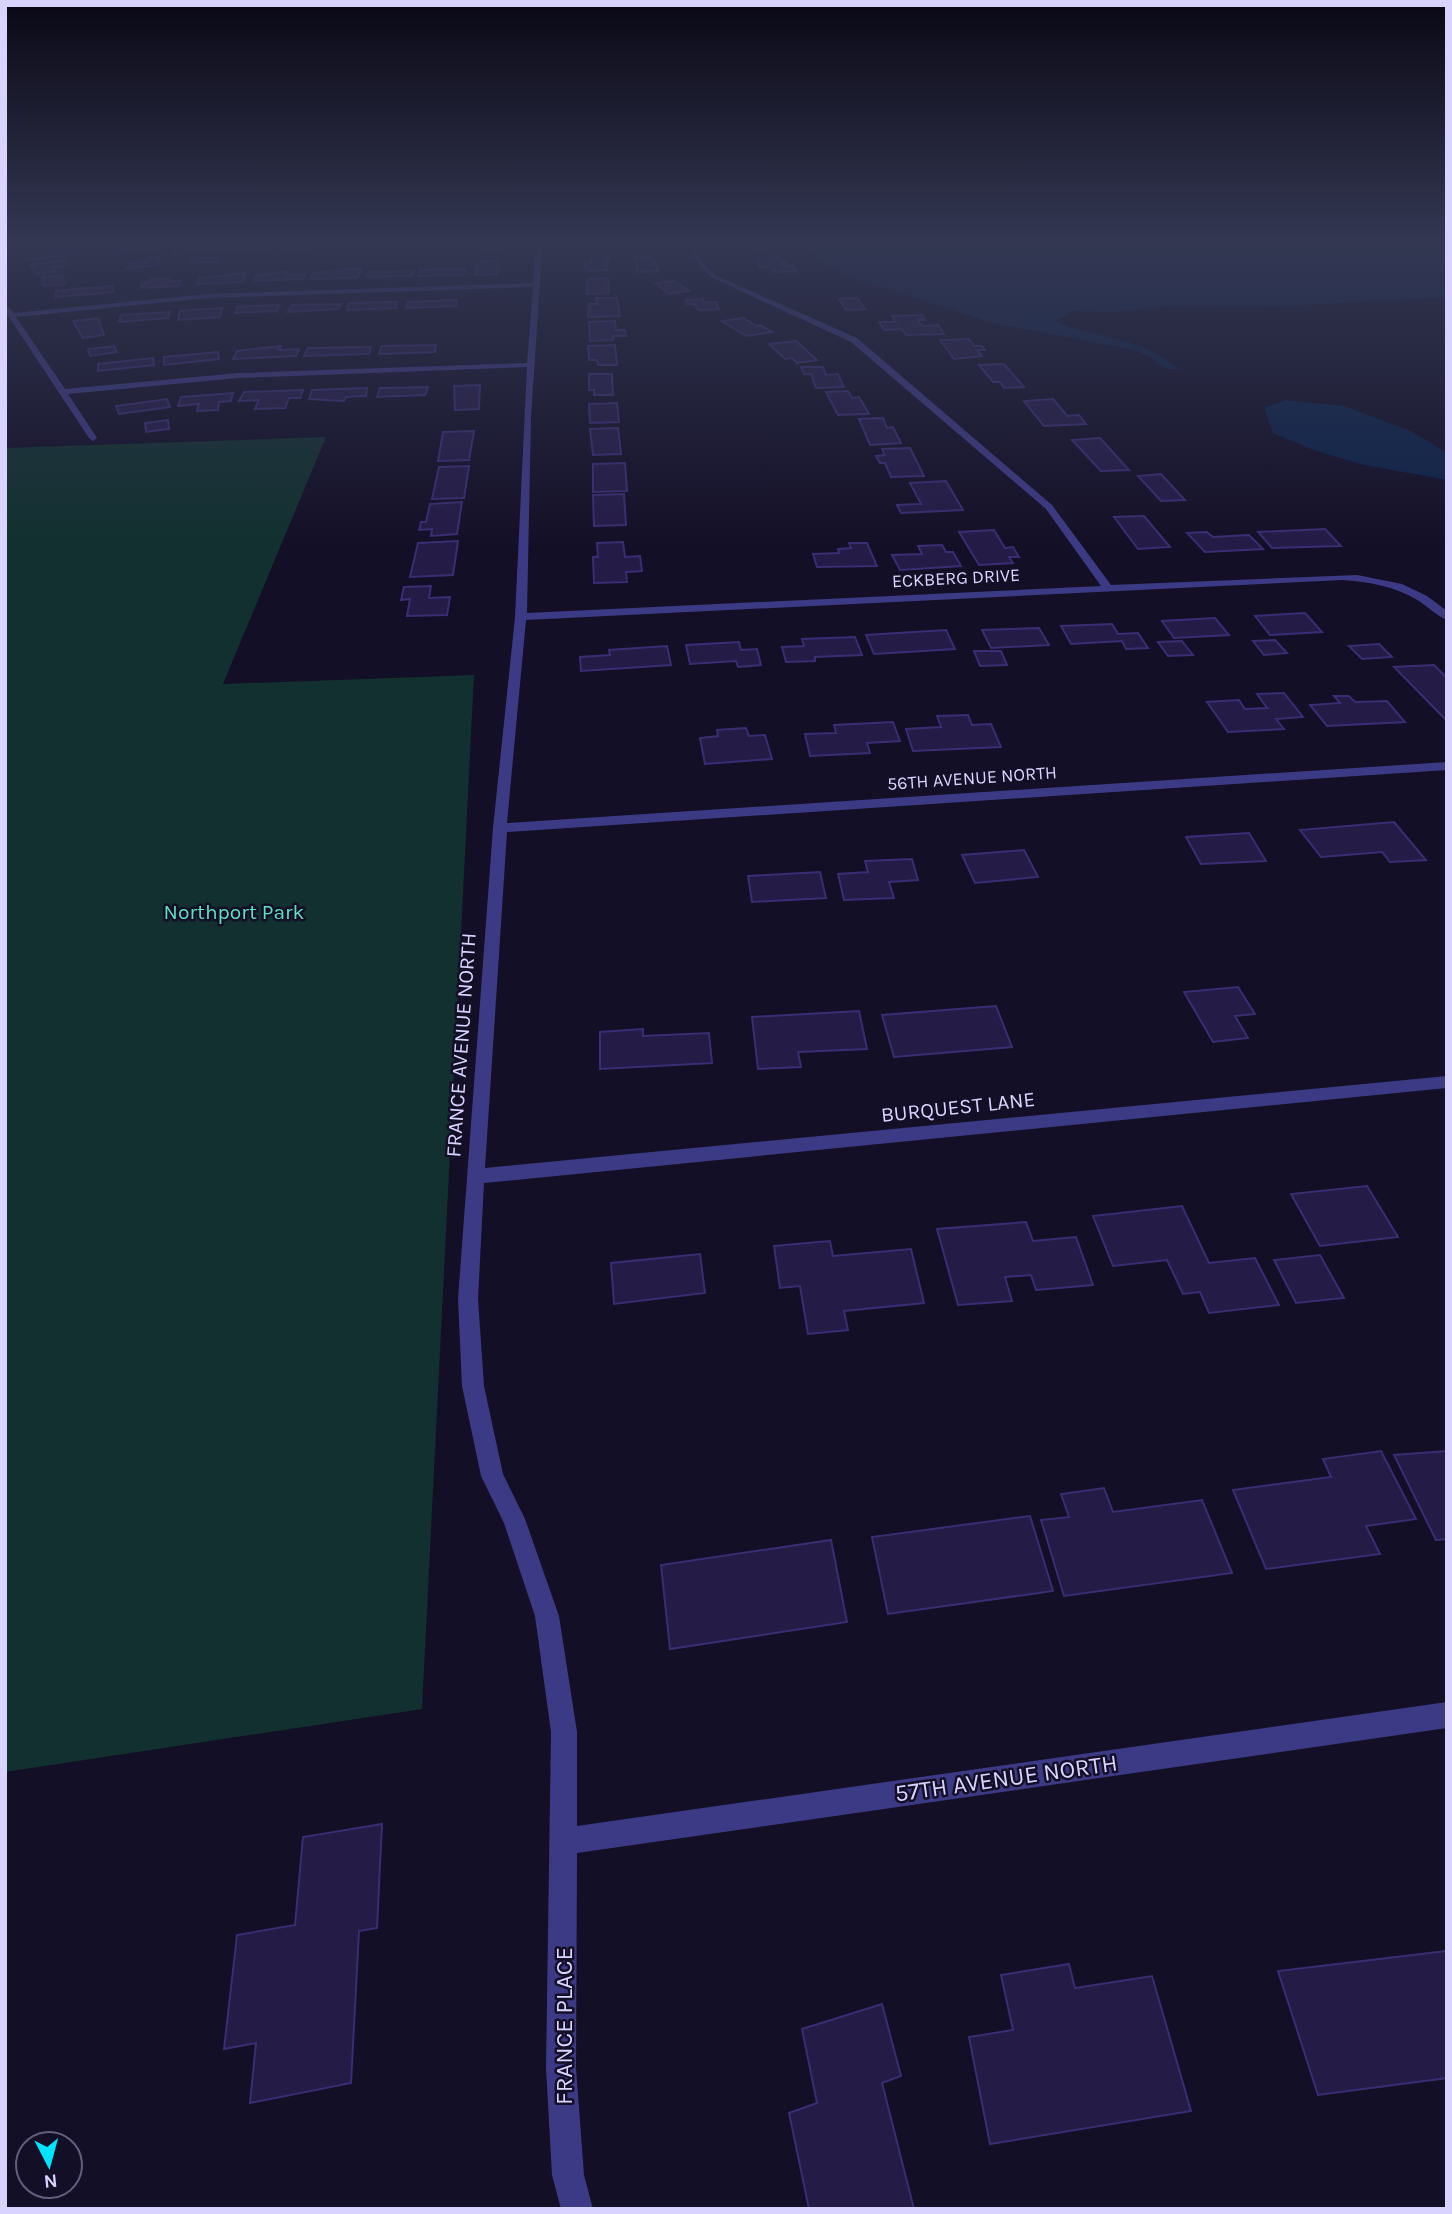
<svg xmlns="http://www.w3.org/2000/svg" width="1452" height="2214" font-family="Karla,sans-serif">
  <style>
    .green { fill: #12302f }
    .water { fill: #0c2248 }
    .building { fill: #241b47; stroke: #3b2d73; stroke-width: 2 }
    .lines { fill: none; stroke-linecap: round; stroke-linejoin: round }
    .minor { fill: #3d3a85; fill-rule: evenodd }
    .labels { text-anchor: middle; stroke-width: 5; stroke-linejoin: round; paint-order: stroke }
    .far-street-label { font-size: 18px; fill: #d9d4ff; stroke: #130f26 }
    .park-label { font-size: 21px; fill: #5fe0c0; stroke: #130f26 }
    .street-label { font-size: 21px; fill: #d9d4ff; stroke: #130f26 }
    .near-street-label { font-size: 24px; fill: #d9d4ff; stroke: #130f26 }
  </style>
  <rect width="100%" height="100%" fill="#130f26"/>
  <path class="green" d="M326,437l-103,247 251,-9 -52,1034 -417,63v-1324z"/>
  <path class="water" d="M806,239h641v58l-167,9 -103,-1 -61,7 -44,-1 -18,10c42,18 88,15 124,48 -18,2 -19,-7 -32,-14 -5,-3 -13,-5 -18,-6l-139,-27 -143,-47 -19,-9z
    M1286,400l58,6 67,25 36,22v27l-87,-16 -49,-15 -38,-16 -9,-25z"/>
  <path class="building" d="M475,239l-1,4 -44,1 2,-4z
    M483,239h20l-2,9h-16l-4,-2z
    M624,239h20l6,7 -24,1z
    M779,239l2,4h-6l4,10h-17l-2,-4 -6,1 -4,-9z
    M422,240l-1,4 -38,2 2,-5z
    M378,241l-3,6h-42l2,-5z
    M330,242l-2,5 -44,1 3,-5z
    M279,243l-4,5 -38,1 4,-5z
    M231,244l-3,5 -56,5 5,-8z
    M162,246l-3,4 -54,4 4,-6z
    M79,250l1,4 -55,6 1,-5z
    M591,256h18v5h-3l1,9 -21,1 -1,-9h6z
    M160,257l-3,8 -30,3 3,-5 16,-1 1,-4z
    M634,257h17l8,14 -21,1z
    M221,258l-2,4 -31,1 2,-4z
    M779,258l9,6h-7l2,3 10,-1 3,5 -22,1 -2,-5h-12l-4,-8z
    M66,260l3,5 -16,2 3,4 -20,3 -6,-9z
    M482,261h17l-2,13 -22,1 2,-11h5z
    M362,268l-5,10 -47,1 4,-6z
    M465,269l-2,6 -44,1 1,-6z
    M288,271l-2,4 19,-1 -2,5 -48,2 2,-6z
    M413,271l-1,5 -45,1 2,-5z
    M246,273l-3,9 -46,2 3,-6z
    M62,275l3,9 -21,2 -2,-9z
    M170,278l-1,3h12l-2,5 -38,2 1,-5 9,-1v-3z
    M608,278l1,15 -22,1v-15z
    M674,281l15,10 -20,3 -14,-11z
    M112,286l1,6 -57,5v-6z
    M596,298h21l3,18 -32,1 1,-13h8z
    M857,298l8,11 -19,1 -7,-11z
    M703,299l1,4 12,-1 3,7 -21,1 -3,-6h-8l-2,-4z
    M457,300l-1,6 -50,2 2,-6z
    M397,302l-1,6 -49,2 2,-7z
    M341,304l-3,5 -50,3 4,-7z
    M279,305l-2,6 -42,2 3,-6z
    M222,308l-2,9 -42,3 2,-9z
    M170,312l-2,6 -49,4 2,-7z
    M922,315l3,5h-7l4,6 16,-1 6,9 -38,1 -4,-6 -18,1 -5,-8h17l-4,-6z
    M98,318l6,17 -21,3 -10,-17z
    M744,318l12,8 4,-1 12,7 -26,4 -24,-15z
    M615,321l1,9h9l1,6h-13v4l-23,1 -1,-19z
    M969,339l5,7h8l3,4h-8l5,6 -28,3 -14,-19z
    M796,341l21,19 -20,3 -5,-5 -7,1 -16,-15z
    M436,345l-1,7 -56,2 3,-8z
    M615,345l2,20h-19l-1,-5h-8l-1,-14z
    M114,346l3,6 -27,4 -2,-7z
    M281,346l-2,4 20,-1 -3,7 -63,3 4,-8z
    M371,347l-2,7 -65,2 4,-8z
    M218,352l1,7 -55,6v-8z
    M153,358l1,7 -56,6v-7z
    M1004,364l20,23 -20,1 -4,-6h-7l-14,-17z
    M801,367h22l3,8 12,-1 6,13 -28,1 -5,-14h-7z
    M589,374h23l1,21h-19v-5h-5z
    M480,385l-1,24 -24,1 -1,-24z
    M428,387l-3,8 -48,2 3,-9z
    M367,388l-1,8 -20,1 -2,4 -35,-2 3,-9z
    M303,390l-3,8h-11l-4,10 -30,1 4,-9 -20,1 5,-9z
    M848,391l4,7 7,-1 10,17 -31,1 -12,-23z
    M233,393l-2,8 -12,1 -1,8 -21,1 2,-7 -21,2 3,-9z
    M167,399l3,8 -51,7 -3,-8z
    M1053,399l14,17 12,-1 7,9 -42,2 -20,-25z
    M617,403l2,19 -29,1 -1,-19z
    M883,418l4,10 6,-1 8,16 -31,2 -11,-26z
    M168,420l1,9 -23,3 -1,-9z
    M618,428l3,26 -28,1 -3,-26z
    M474,431l-5,29 -31,1 5,-29z
    M1100,438l29,32 -28,1 -29,-31z
    M910,448l14,28 -33,1 -6,-14h-5l-4,-7 9,-1 -3,-6z
    M625,463l2,28 -34,1v-28z
    M469,466l-5,32 -32,1 7,-32z
    M1161,474l24,26 -24,1 -23,-25z
    M946,481l17,29 -62,3 -4,-8 24,-1 -11,-21z
    M624,494l2,31 -32,1 -1,-31z
    M462,502l-5,32 -26,2 1,-7 -13,1 2,-8h5l4,-18z
    M1144,516l26,31 -32,2 -24,-32z
    M1325,529l16,17 -69,2 -14,-16z
    M994,530l11,18 8,-1 6,10h-10l4,6 -34,2 -20,-33z
    M1207,532l6,5 36,-2 14,14 -58,3 -18,-19z
    M458,541l-5,34 -43,2 8,-34z
    M623,542l2,15 15,-1 2,15 -16,1 1,10 -33,1 -1,-26h5l-1,-14z
    M849,543h18l10,23 -60,1 -4,-13 26,-1 -1,-4 13,-1z
    M942,545l4,7h7l8,14 -61,4 -8,-15 30,-1 -4,-8z
    M431,586l-2,12 21,-1 -3,18 -40,1 3,-17 -9,1 3,-13z
    M1305,613l17,19 -52,3 -15,-19z
    M1215,618l14,17 -55,3 -12,-17z
    M1112,624l6,10 20,-1 10,15 -22,1 -4,-8 -51,3 -10,-18z
    M1039,628l10,17 -58,3 -9,-18z
    M946,630l9,19 -81,5 -8,-19z
    M855,637l7,18 -47,2v4l-29,1 -4,-15 22,-1 -2,-7z
    M1275,640l12,13 -23,2 -11,-14z
    M1182,641l11,14 -25,1 -10,-14z
    M739,642l2,8 16,-1 4,16 -23,2 -2,-6 -46,3 -4,-19z
    M1379,644l13,13 -30,2 -13,-13z
    M667,646l4,19 -90,6 -1,-14 30,-2 -1,-5z
    M974,651h27l6,14 -27,1z
    M1434,665l13,13v43l-53,-54z
    M1284,693l19,24 -27,2 8,10 -56,3 -21,-30 32,-2 6,9 22,-1 -10,-14z
    M1334,696h15l6,6 32,-1 18,21 -78,4 -17,-21 30,-2z
    M968,715l4,10 19,-1 10,23 -88,4 -7,-22 35,-2 -4,-11z
    M893,722l7,19 -33,2 3,10 -60,3 -5,-22 31,-1 -2,-8z
    M746,728l3,8 16,-1 7,24 -67,5 -5,-26 18,-2 -1,-6z
    M1394,822l32,38 -36,2 -8,-10 -61,5 -21,-27z
    M1249,833l17,28 -65,3 -15,-27z
    M1024,850l14,27 -63,6 -13,-28z
    M912,859l6,21 -29,2 5,16 -50,2 -6,-26 30,-2 -3,-11z
    M820,872l6,26 -74,4 -4,-26z
    M1238,987l17,27 -20,2 13,22 -35,4 -29,-50z
    M996,1006l16,41 -118,10 -12,-42z
    M859,1011l8,38 -69,3 3,15 -43,2 -6,-52z
    M643,1029v7l66,-3 3,30 -112,6v-37z
    M1367,1186l31,51 -78,9 -29,-52z
    M1182,1206l27,57 46,-5 24,47 -70,8 -9,-21 -17,2 -16,-34 -54,6 -20,-50z
    M1026,1222l7,19 43,-4 17,48 -57,5 -5,-15 -26,2 7,24 -54,4 -21,-76z
    M830,1241l3,15 78,-7 13,54 -80,8 4,19 -40,4 -8,-48 -20,2 -6,-42z
    M700,1254l5,39 -91,11 -3,-41z
    M1320,1255l24,43 -48,5 -22,-43z
    M1381,1451l35,68 -50,7 14,28 -114,15 -33,-79 98,-13 -8,-18z
    M1447,1451v88l-11,1 -42,-85z
    M1104,1488l9,24 89,-12 30,73 -168,23 -23,-76 28,-3 -8,-23z
    M1030,1516l23,75 -165,23 -16,-77z
    M831,1540l16,82 -177,27 -9,-84z
    M382,1824l-5,104 -18,3 -8,152 -101,20 6,-60 -32,6 13,-114 58,-10 8,-88z
    M1447,1951v127l-129,17 -40,-124z
    M1069,1964l6,24 77,-12 39,135 -201,33 -21,-107 44,-7 -12,-55z
    M882,2004l19,72 -19,7 32,126h-105l-20,-96 28,-10 -15,-74z"/>
  <g class="lines">
    <path class="minor" d="M86,239h34l-115,9v-4z
      M537,239h6l-12,178 -4,196 574,-27 -55,-77 -195,-167 -138,-64 -11,-9 -20,-30h6l18,28 11,9 140,62 195,167 59,80 246,-10 45,9 25,12 20,15v9c-10,-4 -19,-13 -28,-19 -24,-15 -50,-19 -77,-21l-816,40 -19,203 940,-61v8l-940,62 -22,336 962,-92v12l-963,95 -6,116 6,87 19,88 22,45 34,97 18,116v94l870,-124v26l-870,125 -1,215 8,107 9,34h-32l-9,-34 -6,-107 5,-336 -16,-116 -31,-93 -23,-47 -19,-90 -4,-87 35,-471 22,-211 12,-250 -289,11 -170,16 29,44 -4,3 -4,-3 -84,-127 2,-5 7,7 194,-19 325,-11zM533,287l-6,76 -289,10 -173,16 -49,-72 192,-19z"/>
  </g>
  <linearGradient id="sky" x2="0" y2="1"><stop stop-color="#0a0815"/><stop offset="0.44" stop-color="#333752"/><stop offset="1" stop-color="#333752" stop-opacity="0"/></linearGradient>
  <rect width="1452" height="549" fill="url(#sky)"/>
  <g class="labels">
    <g class="far-street-label">
      <text transform="translate(956 578) rotate(-3)" y="6">ECKBERG DRIVE</text>
      <text transform="translate(972 778) rotate(-4)" y="6">56TH AVENUE NORTH</text>
    </g>
    <g class="park-label">
      <text x="234" y="919">Northport Park</text>
    </g>
    <g class="street-label">
      <text transform="translate(461 1045) rotate(-86)" y="7">FRANCE AVENUE NORTH</text>
      <text transform="translate(958 1107) rotate(-6)" y="7">BURQUEST LANE</text>
    </g>
    <g class="near-street-label">
      <text transform="translate(1006 1778) rotate(-8)" y="8">57TH AVENUE NORTH</text>
      <text transform="translate(564 2026) rotate(-90)" y="8">FRANCE PLACE</text>
    </g>
  </g>
  <rect width="1452" height="2214" fill="none" stroke="#d9d4ff" stroke-width="14"/>
  <g transform="translate(49 2165) rotate(174)"><circle r="33" fill="#130f26" stroke="#625e7d" stroke-width="2"/>
  <path d="M0-5L12 26L0 18L-12 26Z" fill="#00e5ff"/>
  <text y="-10" font-size="19" font-weight="bold" text-anchor="middle" fill="#d9d4ff">N</text>
  </g>
</svg>
